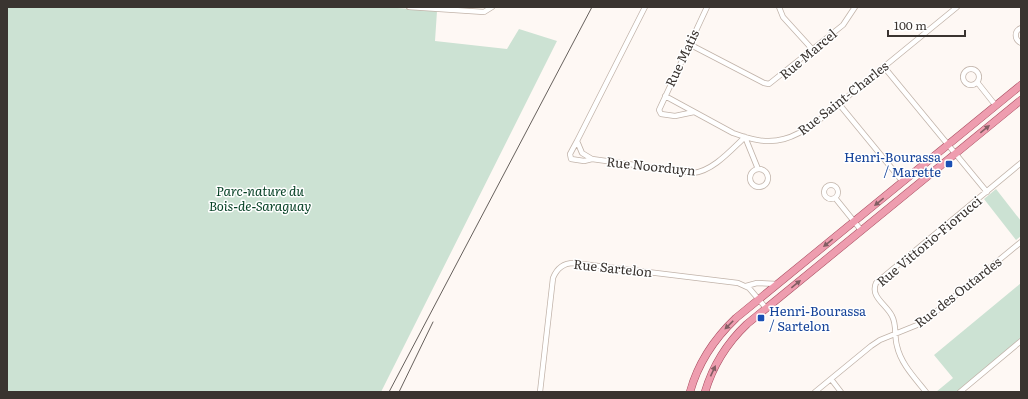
<svg xmlns="http://www.w3.org/2000/svg" width="1028" height="399" font-family="Literata,serif">
  <style>
    .green { fill: #cce2d3 }
    .lines { fill: none; stroke-linecap: round; stroke-linejoin: round }
    .minor-casing { stroke: #c1b3a9; stroke-width: 6 }
    .primary-casing { stroke: #a84d60; stroke-width: 8 }
    .minor { stroke: #fff; stroke-width: 4.5 }
    .primary { stroke: #ee9daf; stroke-width: 7 }
    .tram { stroke: #66605c; stroke-width: 1 }
    .oneway { fill: #825e63 }
    .transit-dot { fill: #1a4fb4; stroke: #fff; stroke-width: 1.5 }
    .labels { text-anchor: middle; stroke-width: 3; stroke-linejoin: round; paint-order: stroke }
    .street-label { font-size: 13px; fill: #3a3430; stroke: #fff }
    .transit-label { font-size: 13px; fill: #164399; stroke: #fff; text-anchor: end }
    .park-label { font-size: 13px; font-style: italic; fill: #043f23; stroke: #fff }
  </style>
  <rect width="100%" height="100%" fill="#fef8f4"/>
  <path class="green" d="M7,7h377l53,4 -2,30 72,8 12,-20 38,12 -176,351h-374z
    M996,189l25,32v15l-5,4 -32,-41z
    M1021,283v58l-61,51h-24l17,-14 -19,-23z"/>
  <g class="lines">
    <defs>
      <path id="minor" d="M409,7l75,5 8,-5
        M645,7l-68,134 5,12 10,6 101,14c20,-2 38,-23 52,-36l13,32
        M779,7l4,10 30,33
        M1021,28c-7,3 -7,11 0,15
        M689,44l75,39 5,1 74,-59 12,-18
        M884,67l103,125
        M963 77a8 8 0 1 1 16 0a8 8 0 1 1-16 0Z
        M977,82l19,24
        M665,96l68,37c17,6 33,11 51,6 26,-7 53,-34 74,-51 33,-27 66,-54 99,-81
        M839,104l64,78
        M694,112l-19,4 -14,-2 -2,-4 48,-103
        M577,141l-7,13 1,5 13,2 8,-2
        M750 178a9 9 0 1 1 18 0a9 9 0 1 1-18 0Z
        M824 192a7 7 0 1 1 14 0a7 7 0 1 1-14 0Z
        M836,199l25,31
        M746,286l11,-3 20,1
        M831,379l10,13
        M540,392l13,-114c4,-10 11,-15 21,-15l164,20 11,5 17,20
        M815,392l56,-46 9,-6 42,-17 99,-81
        M926,392c-11,-14 -25,-28 -29,-46 -3,-10 0,-21 -5,-30 -6,-12 -22,-19 -16,-33l145,-120
        M960,392l61,-51"/>
      <path id="primary" d="M690,392c8,-29 24,-53 46,-74l285,-233
        M705,392c8,-27 22,-49 42,-68l274,-224"/>
    </defs>
    <use href="#minor" class="minor-casing"/>
    <use href="#primary" class="primary-casing"/>
    <use href="#minor" class="minor"/>
    <use href="#primary" class="primary"/>
    <path class="tram" d="M389,392l203,-385
      M399,392l34,-70"/>
  </g>
  <defs><path id="oneway-solid" d="M-6-.8H1V-3.2L6.5 0L1 3.2V.8H-6Z"/></defs>
  <g class="oneway">
    <use href="#oneway-solid" transform="translate(985 129) rotate(-39)"/>
    <use href="#oneway-solid" transform="translate(879 202) rotate(141)"/>
    <use href="#oneway-solid" transform="translate(828 243) rotate(141)"/>
    <use href="#oneway-solid" transform="translate(796 284) rotate(-39)"/>
    <use href="#oneway-solid" transform="translate(729 325) rotate(135)"/>
    <use href="#oneway-solid" transform="translate(713 371) rotate(-65)"/>
  </g>
  <g class="transit-dot">
    <rect x="945" y="160" width="8" height="8" rx="2"/>
    <rect x="757" y="314" width="8" height="8" rx="2"/>
  </g>
  <g class="labels">
    <g class="street-label">
      <text transform="translate(808 54) rotate(-40)" y="5">Rue Marcel</text>
      <text transform="translate(682 58) rotate(-65)" y="5">Rue Matis</text>
      <text transform="translate(843 98) rotate(-38)" y="5">Rue Saint-Charles</text>
      <text transform="translate(651 166) rotate(6)" y="5">Rue Noorduyn</text>
      <text transform="translate(929 241) rotate(-40)" y="5">Rue Vittorio-Fiorucci</text>
      <text transform="translate(613 268) rotate(6)" y="5">Rue Sartelon</text>
      <text transform="translate(958 292) rotate(-38)" y="5">Rue des Outardes</text>
    </g>
    <g class="transit-label">
      <text x="941" y="162">Henri-Bourassa<tspan x="941" dy="15">/ Marette</tspan></text>
      <text x="769" y="316" text-anchor="start">Henri-Bourassa<tspan x="769" dy="15">/ Sartelon</tspan></text>
    </g>
    <g class="park-label">
      <text x="260" y="196">Parc-nature du<tspan x="260" dy="15">Bois-de-Saraguay</tspan></text>
    </g>
  </g>
  <rect width="1028" height="399" fill="none" stroke="#3a3430" stroke-width="16"/>
  <path d="M888 30v6h77v-6" fill="none" stroke="#3a3430" stroke-width="2"/>
  <text x="894" y="30" font-size="12" fill="#3a3430" stroke="#ffffff" stroke-width="3" paint-order="stroke">100 m</text>
</svg>
